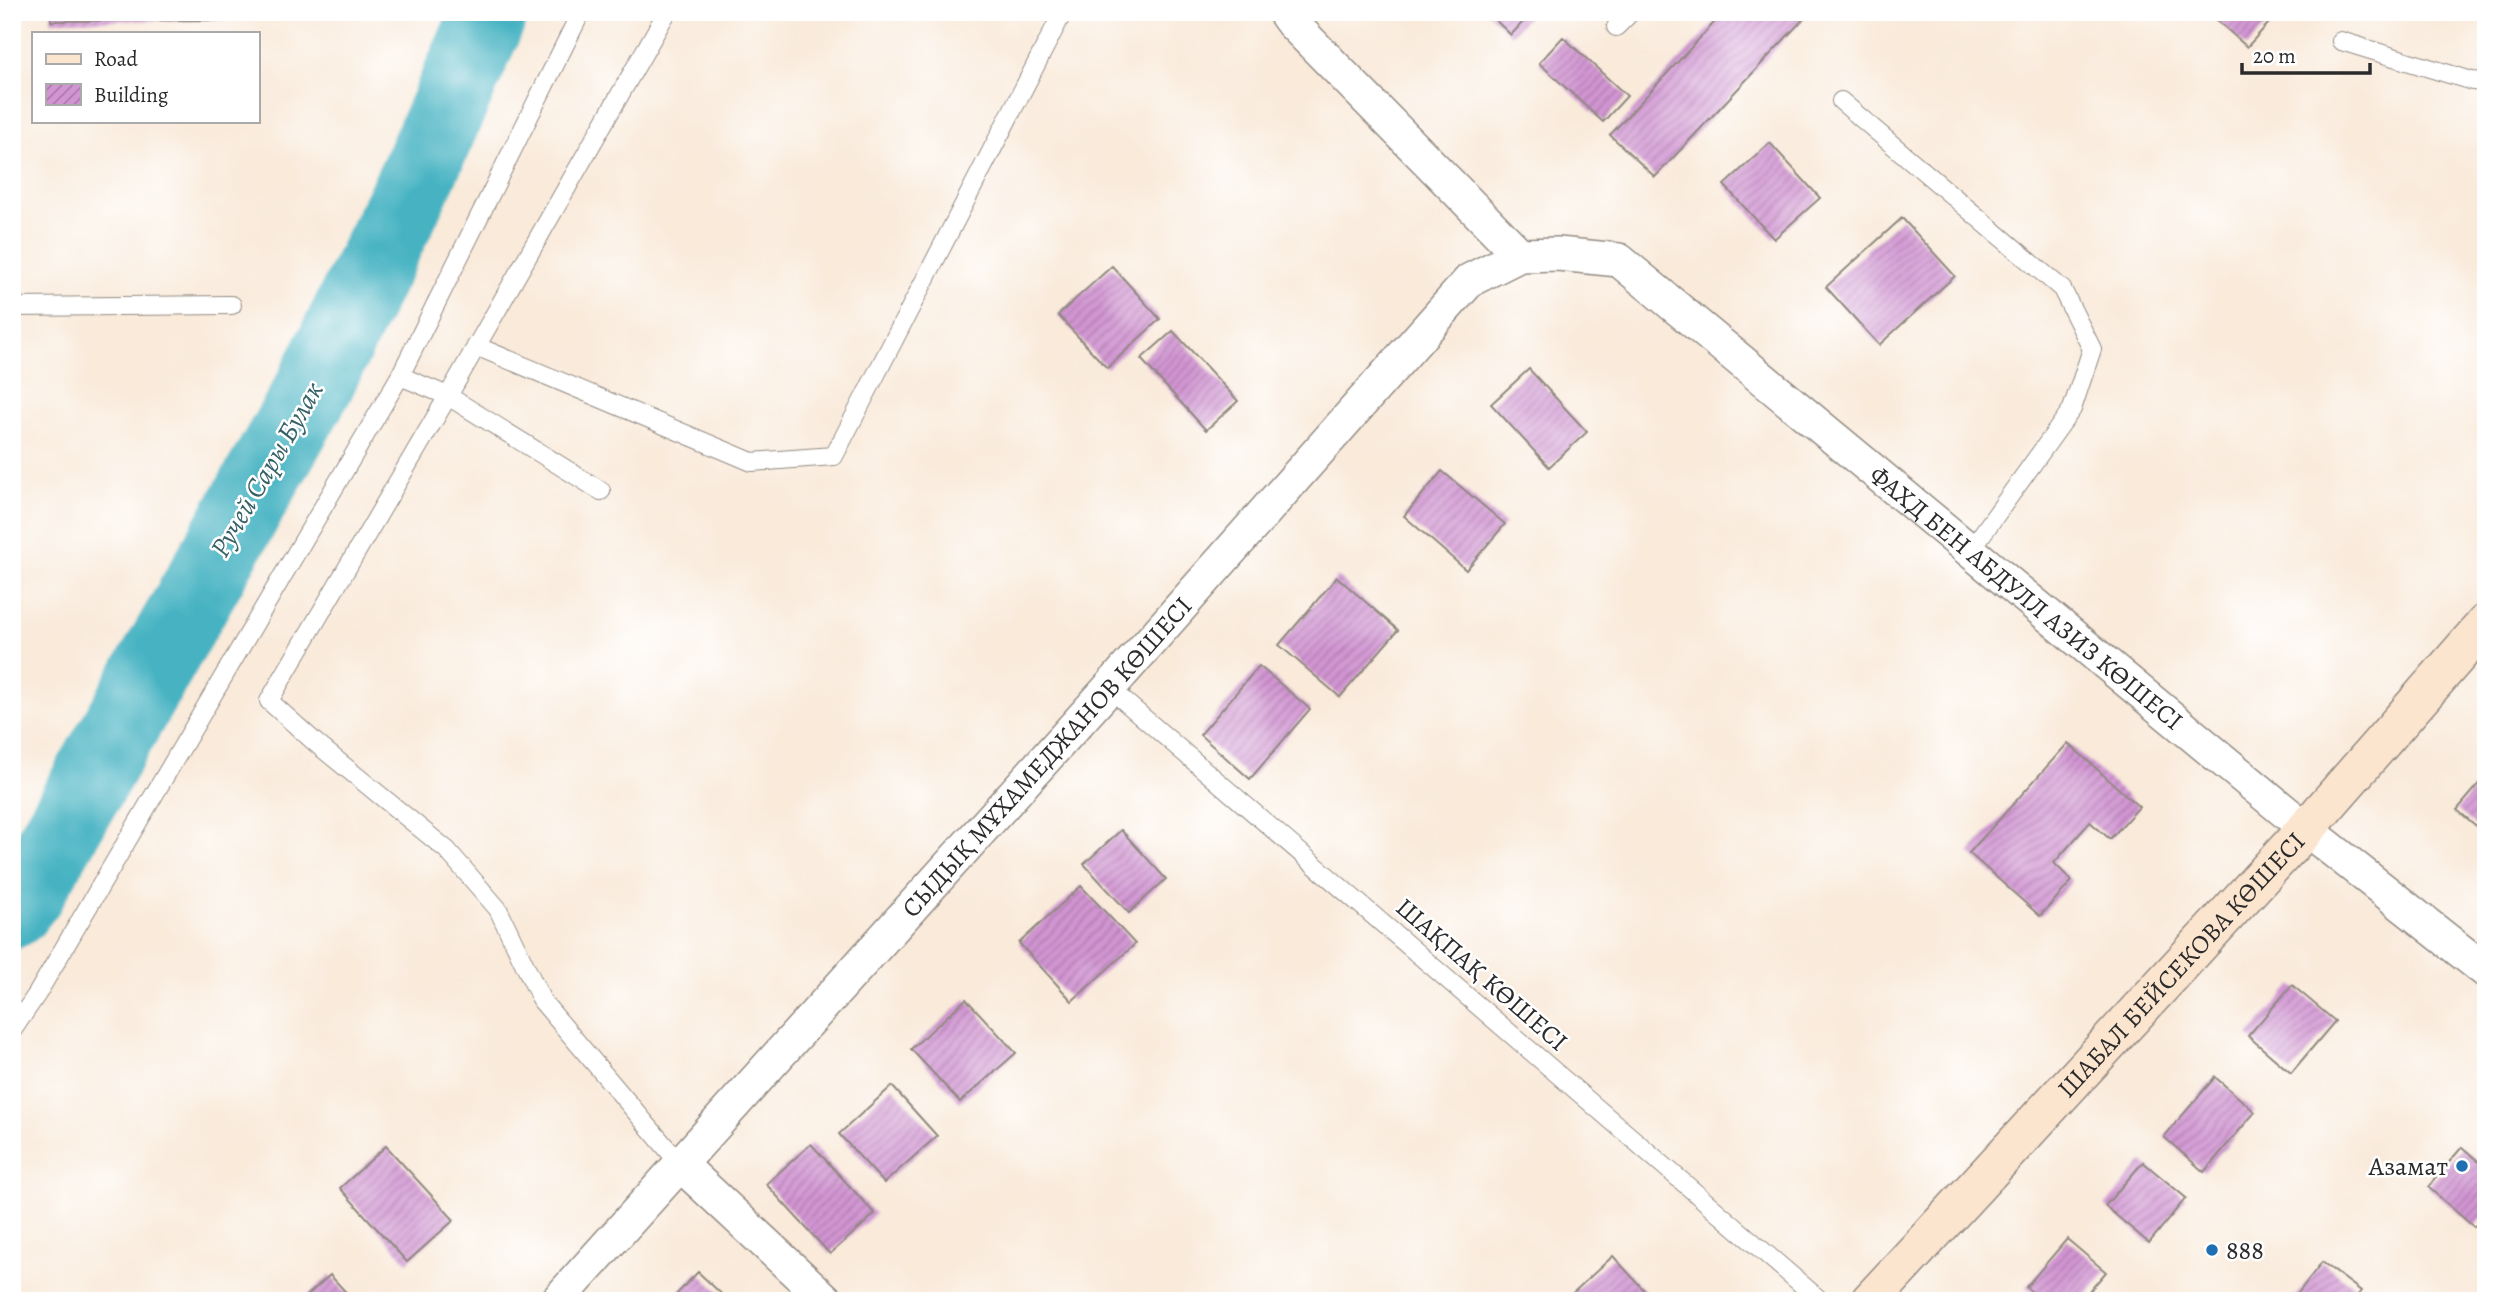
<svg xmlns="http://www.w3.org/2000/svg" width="2498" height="1313" font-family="Alegreya,serif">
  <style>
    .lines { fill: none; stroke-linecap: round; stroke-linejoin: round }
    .river { stroke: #46b3c2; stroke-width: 77 }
    .building { fill: url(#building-hatch) }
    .service-casing { stroke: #928a82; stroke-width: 20 }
    .minor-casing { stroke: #928a82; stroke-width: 36 }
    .secondary-casing { stroke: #928a82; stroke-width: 41 }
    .service { stroke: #fff; stroke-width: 18 }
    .minor { stroke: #fff; stroke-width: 33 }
    .secondary { stroke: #fce5cf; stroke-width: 38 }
    .poi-dot { fill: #1f6fb2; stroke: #fff; stroke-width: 2.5 }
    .labels { text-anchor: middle; stroke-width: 5; stroke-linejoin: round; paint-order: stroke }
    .street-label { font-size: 26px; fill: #2b2b2b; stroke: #fff }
    .poi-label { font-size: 26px; fill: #2b2b2b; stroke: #fff; text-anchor: end }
    .water-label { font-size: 28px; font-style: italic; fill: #366167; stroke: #fff }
  </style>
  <defs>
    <pattern id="building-hatch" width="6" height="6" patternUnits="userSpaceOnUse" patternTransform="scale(1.75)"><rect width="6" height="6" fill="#d295d3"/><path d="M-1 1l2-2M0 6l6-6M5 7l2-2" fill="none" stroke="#ab7aab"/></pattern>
  </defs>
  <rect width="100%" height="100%" fill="#fff"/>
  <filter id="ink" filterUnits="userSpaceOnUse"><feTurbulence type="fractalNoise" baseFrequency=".0143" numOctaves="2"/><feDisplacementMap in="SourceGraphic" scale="14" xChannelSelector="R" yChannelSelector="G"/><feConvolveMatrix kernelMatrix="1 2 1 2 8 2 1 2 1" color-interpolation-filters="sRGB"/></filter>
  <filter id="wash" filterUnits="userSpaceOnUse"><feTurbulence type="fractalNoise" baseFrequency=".00686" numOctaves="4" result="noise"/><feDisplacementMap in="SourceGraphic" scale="28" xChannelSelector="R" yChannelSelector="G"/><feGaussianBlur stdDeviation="1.57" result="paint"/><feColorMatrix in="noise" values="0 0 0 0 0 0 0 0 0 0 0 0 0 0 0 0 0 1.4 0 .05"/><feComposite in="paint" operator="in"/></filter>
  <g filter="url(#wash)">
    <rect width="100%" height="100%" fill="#f9eada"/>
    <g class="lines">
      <path class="river" d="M12,910l15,-19 287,-504 104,-213 72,-162"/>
    </g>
    <g id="blocks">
      <path class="building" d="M51,12h174v8l-174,1z
        M1487,12h45l-21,23z
        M1724,12h86l-155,165 -45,-42z
        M2208,12h71l-32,35z
        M1563,37l64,59 -24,26 -64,-59z
        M1770,143l50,55 -46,41 -50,-54z
        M1902,218l53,58 -76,69 -53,-58z
        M1112,266l48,53 -53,49 -49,-53z
        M1173,331l65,70 -32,29 -65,-71z
        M1529,369l58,63 -38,35 -58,-63z
        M1442,471l63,53 -39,46 -62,-54z
        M1337,577l61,53 -58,67 -61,-52z
        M1259,666l51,43 -60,70 -50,-44z
        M2068,743l71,64 -29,32 -20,-17 -36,41 18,18 -32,35 -71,-63z
        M2486,776v58l-29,-24z
        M1121,830l45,49 -37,34 -45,-49z
        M1081,886l54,58 -63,57 -53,-58z
        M2292,985l43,36 -44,52 -43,-37z
        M966,999l50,54 -56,49 -49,-53z
        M2215,1077l40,35 -51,60 -40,-35z
        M892,1086l45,50 -53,47 -45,-49z
        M811,1144l64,70 -45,40 -64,-70z
        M386,1146l68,74 -47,42 -67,-74z
        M2462,1147l24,21v46l-12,13 -46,-40z
        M2143,1162l43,36 -37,45 -44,-37z
        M2067,1239l39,33 -25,29h-39l-16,-14z
        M1613,1256l41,45h-90z
        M2322,1262l39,29 -8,10h-61z
        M698,1272l31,29h-59z
        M330,1275l24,26h-53z"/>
    </g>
  </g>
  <g filter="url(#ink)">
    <use href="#blocks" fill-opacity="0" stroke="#928a82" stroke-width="2"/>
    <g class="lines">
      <defs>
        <path id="service" d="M667,12l-219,384 -179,305 48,43 130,106 51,59 44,92 138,163
          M1616,27l15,-15
          M2341,41l131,40 14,1
          M1841,101l221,188 30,60 -20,60 -102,142
          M12,307l220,-2
          M476,346l276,116 82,-6 229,-444
          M400,376l48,20 153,95
          M1109,688l712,613
          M12,1031l25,-37 363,-618 181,-364"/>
        <g id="minor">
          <path d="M1284,12l8,11 228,232"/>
          <path d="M680,1164l147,137"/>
          <path id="s1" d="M557,1301l552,-613 361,-408 50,-25 38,-1 61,6 687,569 180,142"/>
        </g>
        <g id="secondary">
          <path id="s2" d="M1870,1301l436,-472 180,-206"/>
        </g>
      </defs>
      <use href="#service" class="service-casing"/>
      <use href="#minor" class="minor-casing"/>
      <use href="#secondary" class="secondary-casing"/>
      <use href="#service" class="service"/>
      <use href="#minor" class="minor"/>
      <use href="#secondary" class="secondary"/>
    </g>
  </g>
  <g class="poi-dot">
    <circle cx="2462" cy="1166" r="7"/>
    <circle cx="2212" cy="1250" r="7"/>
  </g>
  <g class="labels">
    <g class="street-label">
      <text dy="9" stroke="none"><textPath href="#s1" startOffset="2054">ФАХД БЕН АБДУЛЛ АЗИЗ КӨШЕСІ</textPath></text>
      <text dy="9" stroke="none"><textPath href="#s1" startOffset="732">СЫДЫҚ МҰХАМЕДЖАНОВ КӨШЕСІ</textPath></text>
      <text dy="9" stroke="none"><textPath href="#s2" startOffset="458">ШАБАЛ БЕЙСЕКОВА КӨШЕСІ</textPath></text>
      <text transform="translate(1482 974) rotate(41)" y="9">ШАҚПАҚ КӨШЕСІ</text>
    </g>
    <g class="poi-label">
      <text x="2448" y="1175">Азамат</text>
      <text x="2226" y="1259" text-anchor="start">888</text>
    </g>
    <g class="water-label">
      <text transform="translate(266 469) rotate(-60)" y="10">Ручей Сары Булак</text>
    </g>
  </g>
  <rect width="2498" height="1313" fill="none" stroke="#fff" stroke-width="42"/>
  <rect x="32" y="32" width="228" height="91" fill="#ffffff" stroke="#aaaaaa" stroke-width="2"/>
  <rect x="46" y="54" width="35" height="10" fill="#fce5cf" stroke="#aaaaaa" stroke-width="2"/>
  <text x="94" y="66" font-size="21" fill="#2b2b2b">Road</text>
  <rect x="46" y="84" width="35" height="21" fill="url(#building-hatch)" stroke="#aaaaaa" stroke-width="2"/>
  <text x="94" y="102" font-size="21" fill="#2b2b2b">Building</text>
  <path d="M2242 63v10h128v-10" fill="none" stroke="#2b2b2b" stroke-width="3.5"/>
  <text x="2253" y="63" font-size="21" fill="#2b2b2b" stroke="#ffffff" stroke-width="5" paint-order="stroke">20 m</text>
</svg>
